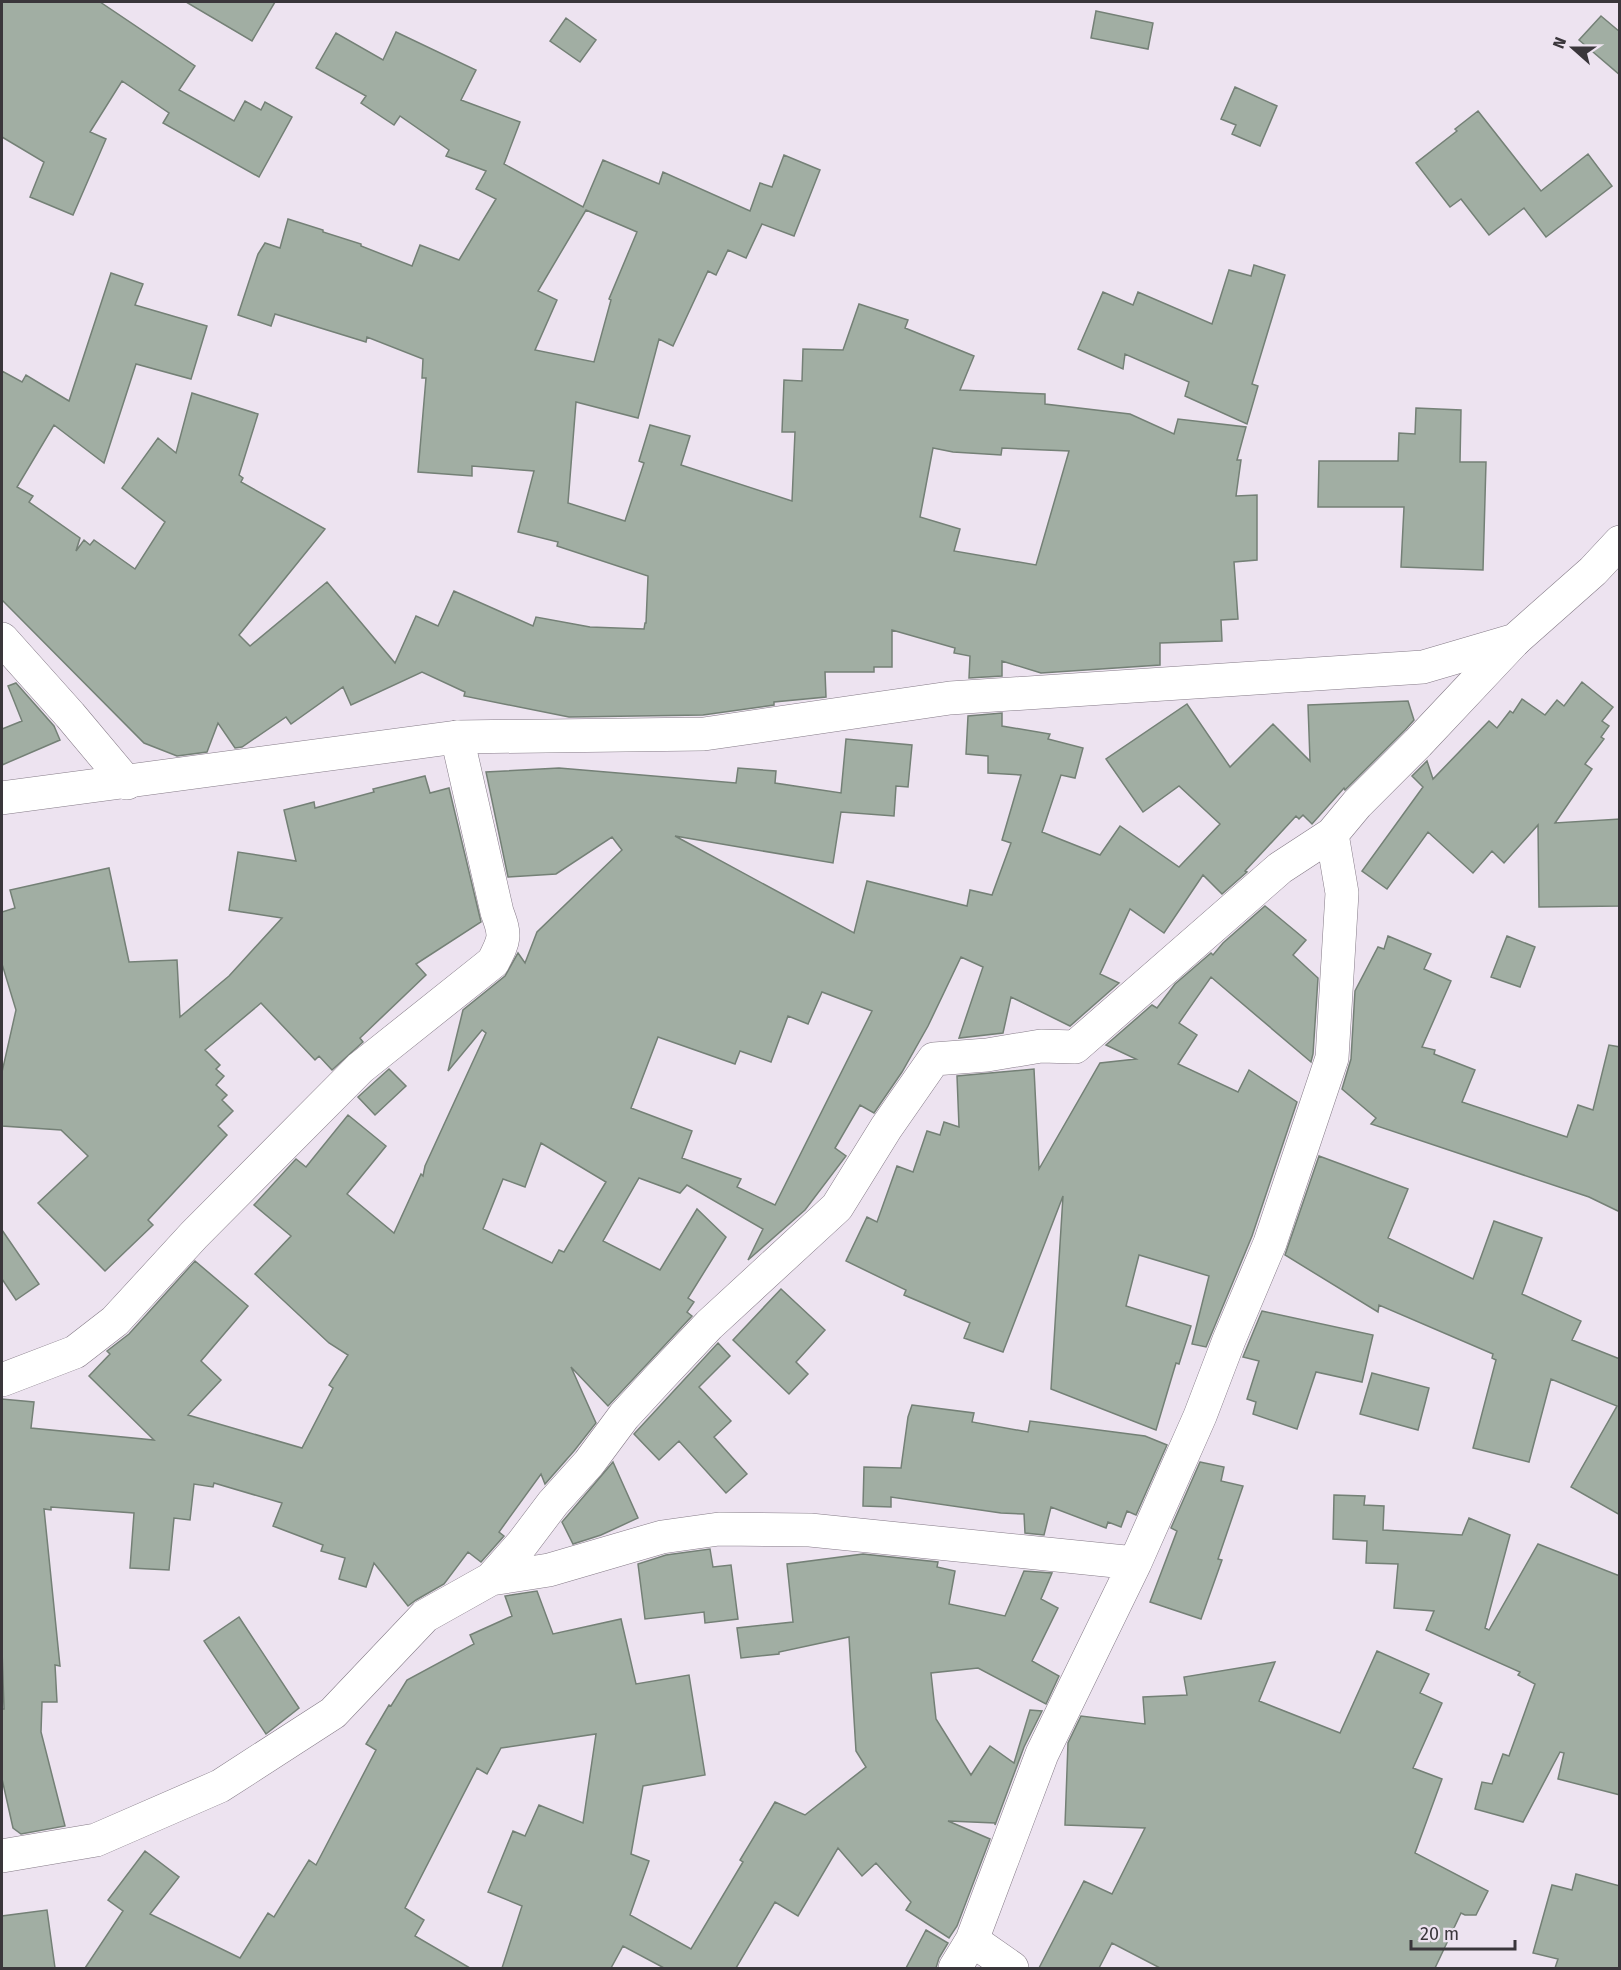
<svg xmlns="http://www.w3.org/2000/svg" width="1621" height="1970" font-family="'Fira Sans',sans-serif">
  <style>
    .building { fill: #a1aea3; stroke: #748076; stroke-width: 1.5; fill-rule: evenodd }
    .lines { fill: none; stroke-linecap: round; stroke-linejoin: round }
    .minor-casing { stroke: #857b87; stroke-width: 34 }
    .major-casing { stroke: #857b87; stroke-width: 34 }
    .minor { stroke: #fff; stroke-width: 33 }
    .major { stroke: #fff; stroke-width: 33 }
  </style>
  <rect width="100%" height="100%" fill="#ede3f0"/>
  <path class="building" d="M2,2h98l95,64 -16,24 55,31 11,-20 16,9 4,-8 27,15 -33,60 -96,-54 6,-10 -47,-32 -32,51 16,7 -33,76 -43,-18 14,-35 -42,-25z
    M186,2h89l-23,39z
    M1096,11l57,12 -5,26 -57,-11z
    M1601,16l19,16v43l-41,-35z
    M566,18l30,22 -16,22 -30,-21z
    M396,32l80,38 -15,30 59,22 -16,42 79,43 20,-47 56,24 4,-12 87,39 10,-28 12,4 12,-32 36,15 -26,66 -32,-12 -16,34 -18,-8 -12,25 -8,-4 -35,75 -14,-7 -21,79 -62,-16 -8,101 57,18 19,-58 -5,-2 11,-36 40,11 -9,29 111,36 3,-69h-13l2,-52 18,1 1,-32 40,1 16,-46 49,16 -3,8 69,28 -14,34 85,4v10l85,10 44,20 4,-15 68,8 -9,33h4l-5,36 21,-1v65l-23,2 4,57 -17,1 1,21 -62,2v22l-119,8 -39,-12v15l-33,2 1,-22 -16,-3 1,-5 -63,-18v37h-18v5h-49l1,25 -52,5v3l-71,10 -134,2 -105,-21 1,-4 -43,-20 -71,33 -8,-18 -52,37 -5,-7 -44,30 -7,1 -17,-25 -11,29 -30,4 -33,-13 -142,-143v-229l20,11 4,-7 43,26 42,-128 32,11 -8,21 72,21 -16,53 -55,-15 -32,99 -50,-38 -37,62 16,9 -4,6 51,36 -4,13 8,-11 6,5 4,-5 41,29 30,-47 -43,-34 36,-50 18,15 16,-60 66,21 -19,61 4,3 -2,4 84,47 -86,106 11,11 77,-64 68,81 21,-47 22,10 16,-35 79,35 3,-9 54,10 54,2 1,-6h1l2,-47 -91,-30 1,-4 -40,-10 16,-61 -62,-5v10l-54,-4 8,-94h-4l1,-19 -56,-22 -1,5 -91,-28 -4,12 -33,-11 20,-61 7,-11 15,5 8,-29 35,11v2l38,12v2l51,20 8,-21 39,15 37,-61 -20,-10 10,-18 -40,-15 3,-6 -49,-34 -6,9 -33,-22 5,-7 -50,-28 20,-35 47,27zM586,210l51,22 -28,67 2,1 -17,62 -59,-12 22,-50 -19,-9zM933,448l20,4 48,3 1,-7 67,3 -33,114 -82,-14 6,-22 -40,-12z
    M1235,87l42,19 -17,40 -28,-12 4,-9 -15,-6z
    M1478,111l63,80 47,-37 24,32 -66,51 -22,-29 -35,27 -28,-36 -11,8 -34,-44 41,-32 -2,-2z
    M1254,265l31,10 -33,109 6,2 -11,38 -62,-28 4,-14 -64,-28 -2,15 -45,-20 25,-57 30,13 5,-13 74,32 17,-54 22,6z
    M1416,408l45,2 -1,52h26l-3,108 -82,-3 3,-60h-86l1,-46h79l1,-28 16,1z
    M1582,682l31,25 -11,14 7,5 -8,11 3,2 -19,25 7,5 -37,54 65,-4v87l-81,1 -1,-82 -34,38 -12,-12 -19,22 -45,-41 -41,57 -25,-18 61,-84 -11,-11 15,-15 6,18 56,-58 8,7 13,-17 3,2 9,-14 23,16 12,-15 7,6z
    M16,683l38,43 6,14 -58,25v-36l20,-8 -14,-35z
    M1408,701l6,19 -9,10 -60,60 -1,-2 -32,36 -9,-9 -4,4 -3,-3 -51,55 2,1 -25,22 -19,-19 -39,58 -34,-24 -30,65 19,9 -49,43 -59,-29 -8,36 -44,5 24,-71 -22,-10 -33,69 -26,46 -28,41 -14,-8 -25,43 11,8 -41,54 -57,50 15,-31 -76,-44 -7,8 -41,-15 -36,63 57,29 37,-61 29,28 -38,61 6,4 -7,10 5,4 -84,90 -37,-39 25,56 -22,28 -29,33 -4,-10 -42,58 5,4 -23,26 -13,-10 -24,32 -28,16 -8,6 -34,-43 -8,24 -27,-8 6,-21 -24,-7 2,-6 -50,-19 9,-23 -68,-20 -1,4 -19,-3 -4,36 -16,-2 -5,52 -39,-2 4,-55 -83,-6v3l-7,-1 16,157 -5,-1 2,37h-15l-1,30 24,94 -44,8 -8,-6 -11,-49v-70h2l-2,-60v-250l32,3 -3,26 123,12 -65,-64 21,-22 -3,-3 22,-17 66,-73 53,45 -47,55 20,19 -33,35 114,33 31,-60 -4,-3 19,-30 -19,-12 -74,-69 36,-38 -37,-31 42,-46 10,8 42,-52 38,31 -39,48 47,39 27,-59 2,2 2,-10 61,-133 -4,-3 -34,41 15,-61 42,-34 13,-23 7,10 12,-31 85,-82 -10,-13 -56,37 -48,3 -22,-105 73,-4 177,15 2,-15 38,3 -1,12 66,10 5,-54 66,6 -4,42 -12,-1 -2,30 -53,-4 -8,51 -158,-27 179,97 13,-52 100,25 3,-16 22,5 19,-52 -9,-3 19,-65 -33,-2v-17l-22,-2 2,-38 34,-3v13l48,8 -2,5 35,9 -8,30 -14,-3 -19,57 58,23 20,-29 59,41 41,-43 -41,-38 -36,26 -37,-53 81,-55 43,63 43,-43 37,37 -2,-56zM822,992l50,19 -97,194 -38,-18 4,-8 -59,-21 10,-27 -61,-23 27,-71 77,27 5,-13 31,11 17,-46 20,8zM541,1143l65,39 -42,70 -5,-2 -7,13 -69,-34 20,-50 22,8z
    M425,776l5,17 19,-5 32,134 -65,42 10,11 -66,63 3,4 -31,28 -13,-14 -4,4 -54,-57 -56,47 15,15 -4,4 8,7 -8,9 11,10 -5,5 11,11 -15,15 9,9 -79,85 5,5 -48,46 -67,-68 50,-47 -27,-26 -59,-4v-54l14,-62 -14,-46v-52l13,-4 -5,-18 99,-22 20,94 48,-2 3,57 49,-41 53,-58 -53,-8 9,-58 58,9 -12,-51 30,-8 1,6 59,-16 -1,-3z
    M1265,906l41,34 -13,15 25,23 -5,76 -2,8 -100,-85 -32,46 18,12 -19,29 60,28 11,-22 48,32 -45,134 -46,111 -14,-3 17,-68 -70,-21 -13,51 65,20 -12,38 -3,-1 -20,67 -105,-41 12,-193 -60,156 -39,-14 6,-15 -66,-28 2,-5 -60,-29 21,-44 10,5 20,-56 16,6 14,-41 13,4 4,-13 15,5 -2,-51 77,-7 5,100 61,-106 36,-4 -30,-14 46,-40 5,3 18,-24 36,-31 2,2 10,-12z
    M1388,936l43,18 -7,15 27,12 -29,66 13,3 -1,4 41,16 -13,32 105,35 11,-32 15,5 16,-65 11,2v165l-31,-15 -218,-73 5,-6 -34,-29 9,-30 4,-68 23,-44 6,2z
    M1507,936l28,11 -15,40 -29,-10z
    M389,1069l17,17 -31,29 -17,-18z
    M1319,1156l89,33 -20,49 85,41 21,-58 48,17 -20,56 59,27 -9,19 48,19v156l-49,-28 46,-81 -66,-27 -22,83 -56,-14 23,-88 -4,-2 1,-4 -114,-49 -1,7 -93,-57z
    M2,1230l37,54 -23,16 -14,-21z
    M781,1289l44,41 -29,32 12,12 -19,20 -56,-54z
    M1262,1311l111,24 -11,47 -46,-10 -19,57 -44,-15 3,-12 -9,-3 12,-38 -16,-4z
    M718,1343l12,13 -31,31 32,34 -17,16 33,37 -21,19 -47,-52 -20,19 -25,-26z
    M1372,1373l57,15 -11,42 -58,-16z
    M912,1405l62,8 -2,9 56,10 2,-11 115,15 22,9 -31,70 -9,-4 -6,16 -13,-5 -2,6 -55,-21 -7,28 -19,-2 -1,-19 -23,-1 -110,-16v10l-28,-1 1,-39 37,1 7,-51z
    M613,1462l25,56 -37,17 -28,9 -11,-22z
    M1200,1462l24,5 -3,14 22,5 -25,73 4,1 -21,59 -51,-17 27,-71 -6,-3z
    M1334,1495l31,1 -1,9 20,1 -1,24 79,5 7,-17 41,17 -25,93 4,2 49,-86 82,32v219l-62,-16 6,-26 -4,-1 -37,70 -48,-13 7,-27 10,2 11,-30 6,2 26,-72 -17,-9 2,-3 -94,-42 8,-19 -40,-3 4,-44 -32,-1 1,-22 -34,-2z
    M710,1549l3,18 18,-2 7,54 -33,4 -1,-11 -59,7 -7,-55 28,-9z
    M863,1554l75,8 -1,5 18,4 -6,33 56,12 19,-45 28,2 -11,26 17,9 -26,53 27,15 -13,28 -68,-36 -47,5 5,46 35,56 19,-29 24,17 16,-53 12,1 -18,36 -29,78v-2l-47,-2 42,18 -33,87 -8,12 -43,-28 5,-8 -35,-39 -14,13 -24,-28 -40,68 -23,-14 -39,66h-72l-41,-22 -12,22h-109l20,-62 -34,-14 25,-61 12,5 14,-31 44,18 13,-89 -95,14 -14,26 -10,-6 -72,140 19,12 -9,16 55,32h-385l38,-57 -15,-11 37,-49 34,26 -29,37 90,44 28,-45 6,4 35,-57 7,5 60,-115 -10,-6 23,-39 2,1 16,-26 67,-36 -4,-9 42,-19 -7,-20 32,-5 16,43 68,-15 15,65 53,-9 16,100 -62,11 -12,68 18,7 -19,54 61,34 52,-87 -3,-2 35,-58 30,13 61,-48 -10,-16 -7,-114 -70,15v2l-38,4 -4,-30 56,-6 -6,-58z
    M239,1617l60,91 -33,26 -62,-93z
    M1377,1651l52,23 -9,19 22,10 -29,65 29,11 -27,74 73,38 -12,24h-11l-4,-2 -26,55h-275l-48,-25 -13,25h-60l45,-87 28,13 33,-66 -80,-3 3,-82 13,-27 64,8 -2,-27 44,-2 -3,-18 91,-15 -16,39 81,32z
    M1576,1874l44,12v82h-65l3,-9 -25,-6 19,-68 20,5z
    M47,1910l8,58h-53v-52z
    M926,1930l22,13 -9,15 -3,10h-30z"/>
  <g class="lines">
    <defs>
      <path id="minor" d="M2,639l68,76 57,68
        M2,1380l73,-28 40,-31 79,-86 166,-167 133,-106c12,-23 13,-26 4,-50l-40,-175
        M491,1579l31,-35 31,-41 36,-40 35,-47 36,-39 49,-52 128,-118 49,-79 48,-69 53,-4 54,-9 34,1 205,-179 52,-34 25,-30 61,-61 97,-103
        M2,1856l94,-16 124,-54 113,-73 92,-97 66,-37 58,-9 113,-33 57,-8 91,1 325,33
        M972,1940l40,28
        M955,1968l17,-28 70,-186 93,-191 65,-147 29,-76 41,-97 62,-185 10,-165 -10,-59"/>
      <path id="major" d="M2,798l455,-61 247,-3 246,-36 473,-31 92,-27 78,-69 27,-29"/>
    </defs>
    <use href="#minor" class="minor-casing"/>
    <use href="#major" class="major-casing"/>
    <use href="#minor" class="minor"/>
    <use href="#major" class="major"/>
  </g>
  <rect width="1621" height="1970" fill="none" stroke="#3a363b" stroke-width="6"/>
  <g transform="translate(1573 48) rotate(291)" stroke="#ede3f0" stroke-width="4.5" paint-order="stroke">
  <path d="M0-4.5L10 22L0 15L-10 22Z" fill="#3a363b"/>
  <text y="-9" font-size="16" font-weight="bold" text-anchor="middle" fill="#3a363b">N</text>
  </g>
  <path d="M1411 1940v9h104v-9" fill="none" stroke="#3a363b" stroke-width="3"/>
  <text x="1420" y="1940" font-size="18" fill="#3a363b" stroke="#ede3f0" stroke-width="4.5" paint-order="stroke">20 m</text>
</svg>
